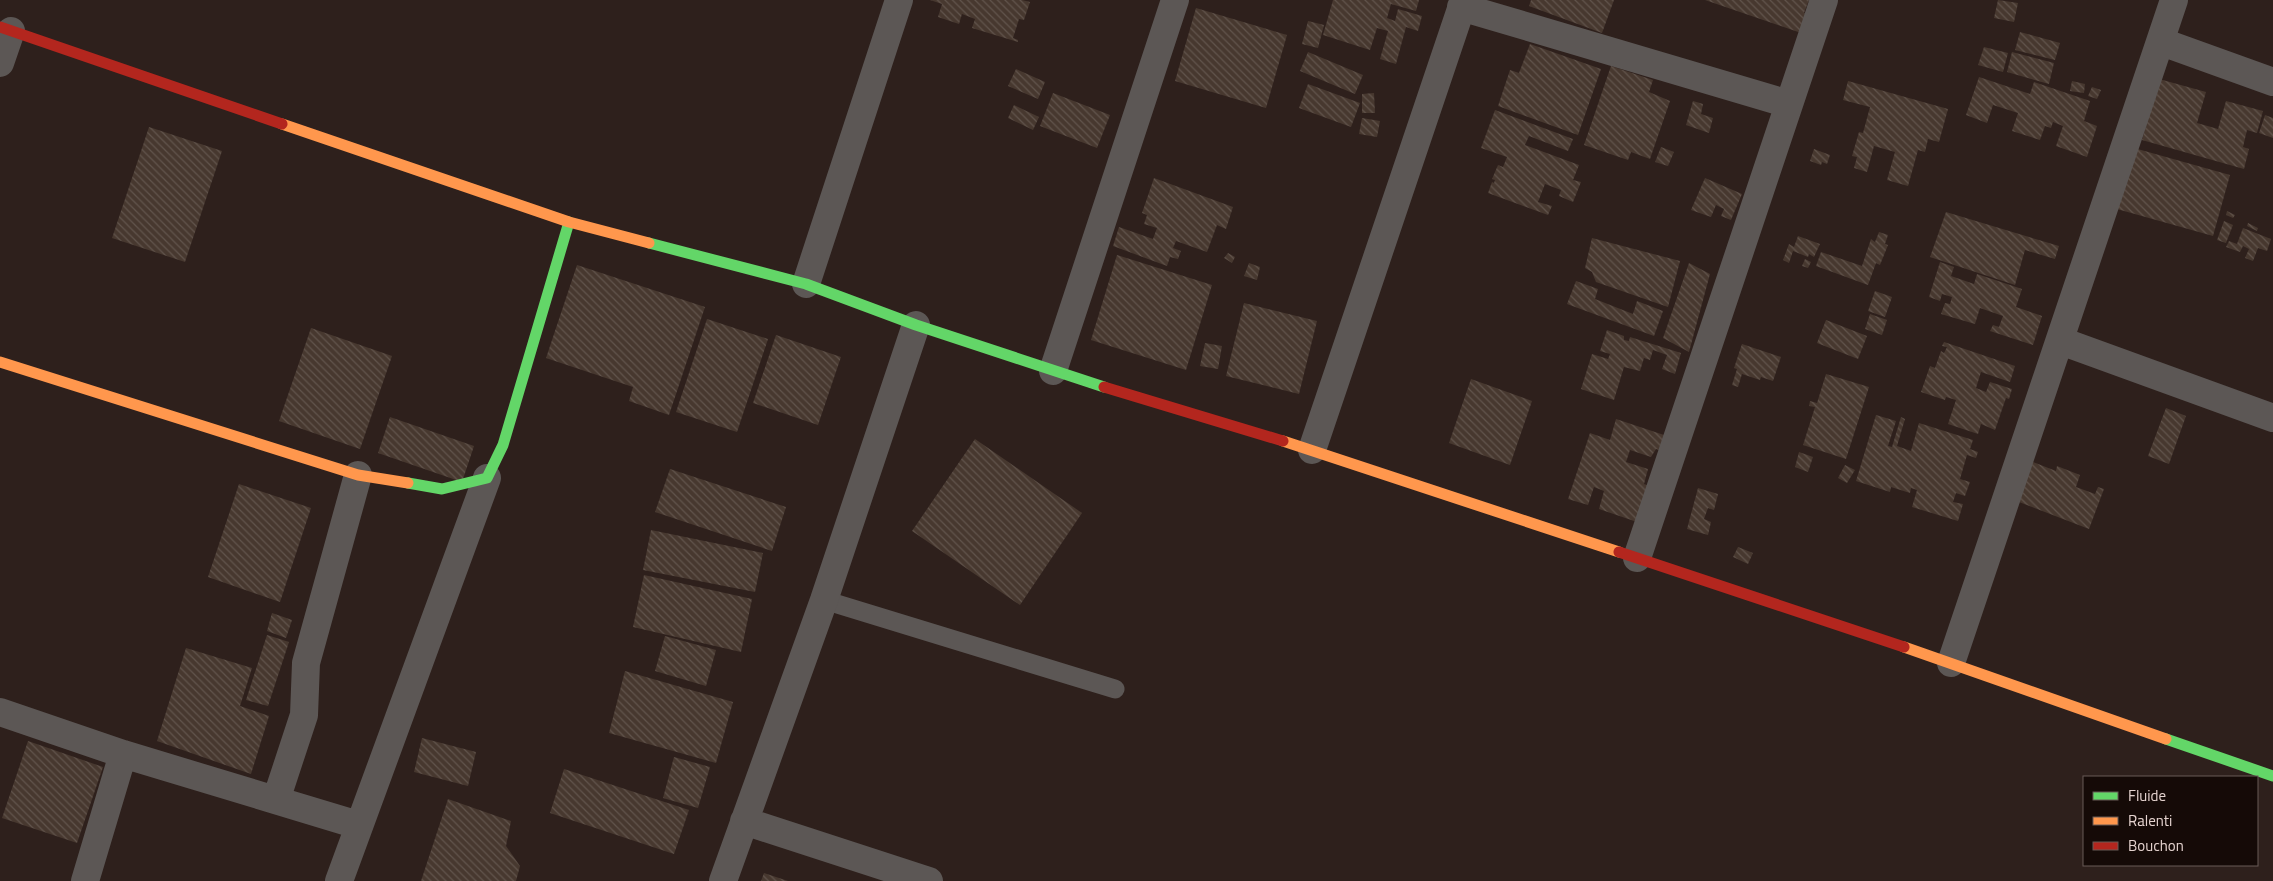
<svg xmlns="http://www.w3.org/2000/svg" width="2273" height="881" font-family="'Titillium Web',sans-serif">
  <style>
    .building { fill: url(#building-back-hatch) }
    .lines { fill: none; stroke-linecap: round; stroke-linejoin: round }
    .lane { stroke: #5c5755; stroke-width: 19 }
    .street { stroke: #5c5755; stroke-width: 28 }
    .fast { stroke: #63d668; stroke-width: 11 }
    .slow { stroke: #ff974d; stroke-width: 11 }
    .jam { stroke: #b3261e; stroke-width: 11 }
  </style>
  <defs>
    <pattern id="building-back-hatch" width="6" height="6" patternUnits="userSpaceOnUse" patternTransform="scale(1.25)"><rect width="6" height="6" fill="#47382f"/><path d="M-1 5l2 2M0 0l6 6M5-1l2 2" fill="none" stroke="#61544c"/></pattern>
  </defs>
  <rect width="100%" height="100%" fill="#2e201c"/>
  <path class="building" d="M930,0h92l8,2 -6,18 -5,-1 -6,19 5,2v2l-46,-14 3,-9 -13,-5 -3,10 -21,-7 4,-13z
    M1333,0h86l-3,11 -25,-7 -4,14 8,3 3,-12 24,7 -4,15 -12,-4 -10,37 -16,-5 8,-28 -11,-3 -7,22 -47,-15z
    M1531,0h83l-12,33 -73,-27z
    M1705,0h104l-5,13 9,3 -6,19z
    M1998,0l20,3 -4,19 -20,-4z
    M1196,8l91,27 -21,73 -91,-27z
    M1308,21l16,4 -6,23 -16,-4z
    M2020,32l40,11 -5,17 -40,-10z
    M1530,44l71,25 -23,66 -80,-29 12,-36 9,3z
    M1984,47l24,6 -5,19 -25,-7z
    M1308,52l55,23 -8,19 -55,-23z
    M2012,52l42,11 -5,21 -42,-12z
    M1611,66l42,14 -4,12 21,9 -20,58 -19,-7 -3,8 -44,-15z
    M1016,69l29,13 -7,17 -30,-13z
    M1979,77l51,17 4,-12 56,19 -6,20 13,5 -10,31 -31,-11 7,-20 -10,-4 -2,6 -6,-2 -5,14 -28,-9 6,-18 -25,-8 -6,18 -21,-8z
    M2159,79l47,13 -9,31 21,6 8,-28 37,10 -6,22 -10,-3 -4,17 6,2 -5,20 -102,-29z
    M1848,81l100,28 -9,33 -11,-3 -3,13 -7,-2 -10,36 -21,-6 8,-28 -21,-6 -7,26 -13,-4 3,-11 -5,-1 7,-24 4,1 7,-26 -27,-7z
    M2072,81l13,3 -1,9 -14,-2z
    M1308,84l52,19 -9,24 -52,-19z
    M2092,87l9,3 -4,9 -9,-3z
    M1053,93l57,22 -13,33 -57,-22z
    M1374,93l1,20h-13v-19z
    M1693,101l10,3 -2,10 12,4 -4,15 -23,-8z
    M1014,105l25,12 -6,13 -25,-12z
    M1495,110l78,29 -5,12 -39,-15 -4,9 54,20 -6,15 8,2 -8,20 -14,-6 2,-6 -16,-6 -7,18 14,4 -4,9 -60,-22 4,-11 2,1 1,-3 -3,-1 6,-14 5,2 4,-10 -26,-9z
    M2265,115l8,3v20l-14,-5z
    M1362,118l18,3 -3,16 -18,-3z
    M149,127l73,24 -37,111 -73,-24z
    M1661,147l13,5 -6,14 -13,-4z
    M2134,148l96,27 -17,61 -96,-27z
    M1814,149l16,6 -3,9 -5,-2 -1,3 -11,-4z
    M1154,178l79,29 -7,22 -9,-4 -10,27 -31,-11 -3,7 8,3 -3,8 -8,-2 -3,9 -54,-20 6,-19 34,12 4,-11 -13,-4 3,-9 -5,-2z
    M1705,178l37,16 -11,26 -10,-4 3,-7 -8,-4 -5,12 -20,-7z
    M2227,211l8,4 -2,3 -7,-3z
    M1946,212l113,34 -4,13 -30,-9 -10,35 -85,-28z
    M2224,221l9,4 -7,18 -9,-3z
    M2248,223l10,5 -1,3 -10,-5z
    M2243,228l28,11 -4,12 -9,-3 -5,13 -8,-3 4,-9 -6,-3 -3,6 -14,-5 3,-6 8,3z
    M1879,232l9,3 -3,9 3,1 -8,20 -4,-2 -8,22 -52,-19 5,-14 41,14 9,-27 4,3z
    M1798,236l22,8 -6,13 -5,-3 -1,3 -15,-6 -4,12 -6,-3 6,-16 5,3z
    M1592,238l88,23 -12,46 -72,-25 -4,-10 -7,-4z
    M1228,253l7,4 -3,6 -8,-5z
    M1117,255l95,30 -26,85 -95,-30z
    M1805,259l6,3 -3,6 -6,-2z
    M1940,262l14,5 -3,9 23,8 3,-10 45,15 -6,18 26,9 -9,29 -43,-14 3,-6 6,2 4,-11 -23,-8 -5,16 -34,-10 4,-11 5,1 2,-7 -10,-3 -2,7 -11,-4z
    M1249,263l11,4 -3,13 -13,-4z
    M1689,263l21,11 -21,78 -26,-14z
    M577,265l128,42 -36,108 -40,-14 4,-14 -87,-29z
    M1576,281l22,8 -3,10 38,15 4,-13 26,10 -9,25 -87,-32z
    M1875,291l17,6 -7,20 -17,-6z
    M1244,303l73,18 -18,73 -73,-18z
    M1870,314l17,6 -5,15 -17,-6z
    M707,319l61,20 -31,93 -61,-20z
    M1826,320l41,16 -9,23 -41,-16z
    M311,328l81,28 -32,93 -81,-28z
    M1607,330l17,6v4l5,1 1,-4 51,16 -6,21 -13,-5 5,-14 -14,-5 -3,10 -6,-2 -4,13 -16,-4 -10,33 -33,-11 11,-35 16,5 2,-5 -10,-3z
    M776,335l65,22 -23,68 -65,-22z
    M1944,342l71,24 -5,16 -29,-10 -5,16 10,4 4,-10 22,7 -3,10 -3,-1 -11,32 -14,-6 -3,10 -30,-10 8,-24 -10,-3 -1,3 -24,-8 9,-26 5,2 6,-17 3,2 3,-6 -5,-1z
    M1205,343l17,3 -4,23 -18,-3z
    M1742,344l39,13 -8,24 -12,-4 -1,3 -18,-6 -4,13 -6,-2 5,-16 -3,-1z
    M1826,374l43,13 -23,72 -43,-14 12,-38 -6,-1 1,-5 7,2z
    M1471,379l61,22 -22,64 -61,-22z
    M2166,408l20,8 -17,48 -21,-8z
    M1876,415l20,6 -8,25 4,1 9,-30 4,2 -8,27 14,5 8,-28 54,17 -3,9 8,3 -2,6 -9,-3 -7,24 10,3 -5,14 -9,-3 -3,9 10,2 -5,17 -46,-14 5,-17 -6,-2 -1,5 -19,-6 -1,5 -34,-11z
    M390,417l84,29 -12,36 -84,-29z
    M1616,419l51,17 -5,15 -6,-2 -5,8 -21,-7 -4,12 22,7 -4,15 5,2 -12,36 -38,-13 5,-18 -10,-4 -6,18 -20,-6 22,-66 20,7z
    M975,439l107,74 -62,92 -108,-74z
    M1799,452l14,5 -5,15 -13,-5z
    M2033,462l23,9 1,-5 23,9 -4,12 19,7 3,-7 6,2 -15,40 -70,-27z
    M1845,465l10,5 -8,13 -9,-5z
    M670,469l116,38 -14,44 -117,-39z
    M239,484l72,24 -31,94 -72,-25z
    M1698,488l20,6 -4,16 -6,-2 -4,11 7,3 -3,13 -21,-6z
    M651,530l112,23 -8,39 -112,-22z
    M1738,547l15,6 -5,11 -15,-7z
    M644,575l108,24 -11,53 -108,-25z
    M272,613l20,7 -6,18 -19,-7z
    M267,635l22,7 -21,64 -22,-6z
    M665,636l51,14 -10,36 -51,-15z
    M186,648l66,20 -12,38 29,10 -18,58 -94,-33z
    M625,671l108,31 -17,61 -107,-30z
    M422,738l54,14 -8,34 -54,-14z
    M28,741l75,26 -26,76 -75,-25z
    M674,757l36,10 -12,41 -35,-10z
    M564,769l125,41 -15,44 -124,-41z
    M448,799l63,22 -5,25 14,20 -4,15h-95z
    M764,873l24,8h-27z"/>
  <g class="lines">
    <path class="lane" d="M824,600l291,89"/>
    <path class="street" d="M1461,7l328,97
      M2162,42l111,40
      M0,63l11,-32
      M806,284l93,-284
      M2061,341l212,77
      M1053,371l122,-371
      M1312,450l152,-450
      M1637,558l187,-558
      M1951,663l223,-663
      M0,712l123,42 235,71
      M276,800l28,-85 2,-52 52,-188
      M744,821l185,60
      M85,881l38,-127
      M339,881l148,-403
      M723,881l101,-281 92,-275"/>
    <path class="fast" d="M649,243l157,41 110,41 188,62
      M408,483l34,6 45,-11 16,-33 66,-223
      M2166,739l107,37"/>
    <path class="slow" d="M282,124l287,98 80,21
      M0,362l358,113 50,8
      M1283,441l336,111
      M1904,647l262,92"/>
    <path class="jam" d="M0,27l282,97
      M1104,387l179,54
      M1619,552l285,95"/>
  </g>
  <rect x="2083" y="776" width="175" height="90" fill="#150a07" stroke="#685a57"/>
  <rect x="2093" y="792" width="25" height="8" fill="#63d668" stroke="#685a57"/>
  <text x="2128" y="801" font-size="15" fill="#e5d3cf">Fluide</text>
  <rect x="2093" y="817" width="25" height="8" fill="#ff974d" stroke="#685a57"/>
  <text x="2128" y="826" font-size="15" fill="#e5d3cf">Ralenti</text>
  <rect x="2093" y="842" width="25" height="8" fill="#b3261e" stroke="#685a57"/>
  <text x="2128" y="851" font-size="15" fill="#e5d3cf">Bouchon</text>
</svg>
